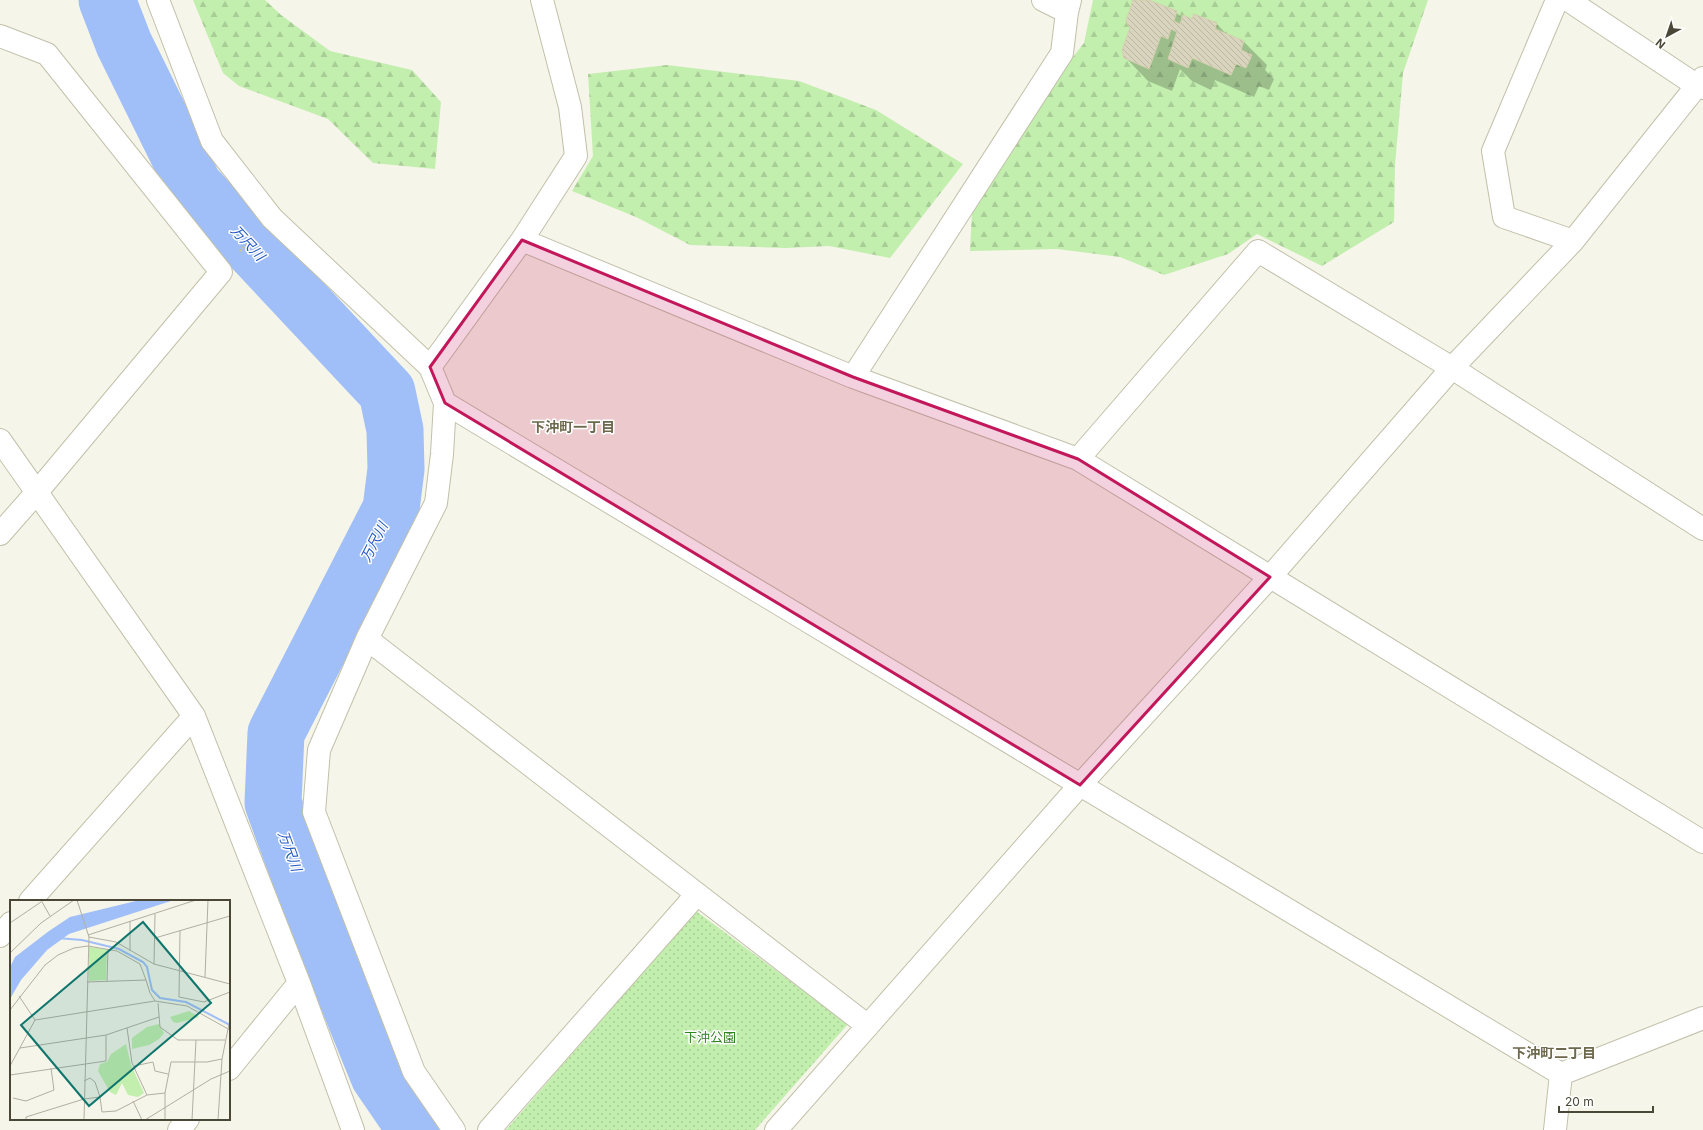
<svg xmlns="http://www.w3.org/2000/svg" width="1703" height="1130" font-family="Inter,'Noto Sans JP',sans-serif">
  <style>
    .forest { fill: url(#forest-firs) }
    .park { fill: url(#park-dots) }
    .shadow { fill: #0003 }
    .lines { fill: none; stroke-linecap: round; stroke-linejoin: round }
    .river { stroke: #a0bff8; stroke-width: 57 }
    .building { fill: url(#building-back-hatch); stroke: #d4cfaf }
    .minor-casing { stroke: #c2c0aa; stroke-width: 24 }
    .path { stroke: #c6c19a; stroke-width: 2.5; stroke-dasharray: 2 2; stroke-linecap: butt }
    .minor { stroke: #fff; stroke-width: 22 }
    .marked { fill: #c2185b; fill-opacity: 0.2; stroke: #c2185b; stroke-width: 3; stroke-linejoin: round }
    .labels { text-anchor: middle; stroke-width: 3; stroke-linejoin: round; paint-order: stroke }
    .park-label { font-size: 13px; fill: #308323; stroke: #fff }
    .water-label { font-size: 14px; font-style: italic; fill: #2359c2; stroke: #fff }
    .neighbourhood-label { font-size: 14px; font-weight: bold; fill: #6e694c; stroke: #fff }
    .inset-river { fill: none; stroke: #a0bff8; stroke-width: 2 }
    .inset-road { fill: none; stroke: #b1afa1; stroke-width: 1 }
    .view { fill: #0f766e; fill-opacity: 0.15; stroke: #0f766e; stroke-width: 2 }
    .inset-edge { fill: none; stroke: #4a4736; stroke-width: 2 }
  </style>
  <defs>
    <pattern id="forest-firs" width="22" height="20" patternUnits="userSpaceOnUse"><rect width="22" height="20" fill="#c2eeae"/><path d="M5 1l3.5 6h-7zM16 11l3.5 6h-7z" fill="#a8cd96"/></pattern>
    <pattern id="park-dots" width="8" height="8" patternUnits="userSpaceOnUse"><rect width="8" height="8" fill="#c2eeae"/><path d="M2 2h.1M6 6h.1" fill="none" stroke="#a8cd96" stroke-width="1.8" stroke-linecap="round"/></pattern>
    <pattern id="building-back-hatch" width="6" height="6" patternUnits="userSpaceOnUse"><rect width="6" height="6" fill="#d9d4bd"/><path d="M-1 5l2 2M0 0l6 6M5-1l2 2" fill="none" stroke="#bcb7a3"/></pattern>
  </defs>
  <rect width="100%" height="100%" fill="#f6f5e9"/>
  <path class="forest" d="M193,0h72l16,15 49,36 82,19 29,32 -6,67 -62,-6 -45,-44 -89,-33 -16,-13z
    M1093,0h335l-25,73 -8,92 -1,57 -72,44 -65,-32 -29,20 -64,21 -44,-18 -63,-8 -87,2 2,-40 82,-130 30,-38z
    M667,65l132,16 77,29 87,54 -73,94 -61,-12 -43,2 -96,-3 -54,-28 -64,-26 21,-35 -5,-82z"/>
  <path class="park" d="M696,911l152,113 -93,106h-249z"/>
  <path class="shadow" d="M1134,0h12l30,12 7,7 10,1 2,-5 22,9 10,11 17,7 23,23 -2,5 9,9 -5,11 -10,-4 -5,11 -39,-17 -4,10 -19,-9 -12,-12 -8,22 -24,-10 -23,-24 6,-29z"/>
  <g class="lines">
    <path class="river" d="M107,0l17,44 70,142 193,206 8,38 1,39 -5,40 -115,224 -3,70 45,123 61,150 37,54"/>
  </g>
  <path class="building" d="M1133,0h16l28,11 -3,10 6,3 3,-9 9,4 2,-5 23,9 -2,6 29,12 -3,9 11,5 -6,13 -10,-4 -5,11 -39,-17 -4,10 -20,-9 9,-27 -6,-3 -3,10 -7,-3 -12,33 -25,-11 -2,-8 8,-22 -4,-7z"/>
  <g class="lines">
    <defs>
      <path id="minor" d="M158,0l54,141 60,77 158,149 15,36 -3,51 -6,49 -69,136 501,387
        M1043,0l24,12
        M1557,0l-64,151 11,66 69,24
        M1568,0l128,85 7,3
        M0,36l47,18 174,218 -184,220 -37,42
        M522,240l331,137 225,82 625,383
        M430,367l92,-127 54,-84 -6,-49 -28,-107
        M853,377l209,-324 5,-41 3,-12
        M445,403l1116,671
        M0,440l194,276 105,267 54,147
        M1078,459l180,-208 194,117 251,161
        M367,639l-48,111 -5,62 100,260 40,58
        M30,901l164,-185
        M0,936l11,-13
        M229,1069l70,-86
        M1561,1074l142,-56
        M179,1130l9,-11
        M489,1130l208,-236
        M776,1130l304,-345 190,-208 182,-209 121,-127 130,-163
        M1555,1130l6,-56"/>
    </defs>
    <use href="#minor" class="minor-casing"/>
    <path class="path" d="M240,251l14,-13"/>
    <use href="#minor" class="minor"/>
  </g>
  <path class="marked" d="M522,240l331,137 225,82 192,118 -190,208 -635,-382 -15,-36z"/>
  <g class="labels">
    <g class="park-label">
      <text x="710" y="1042">下沖公園</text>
    </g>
    <g class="water-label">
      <text transform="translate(248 243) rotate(47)" y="5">万尺川</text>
      <text transform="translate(374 542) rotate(-63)" y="5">万尺川</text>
      <text transform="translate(290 851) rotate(70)" y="5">万尺川</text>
    </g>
    <g class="neighbourhood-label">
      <text x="573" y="432">下沖町一丁目</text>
      <text x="1554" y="1058">下沖町二丁目</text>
    </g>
  </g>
  <g transform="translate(10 900)">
    <rect width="220" height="220" fill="#f6f5e9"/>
    <path d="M179,111l10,6 -22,6 -4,-1 -3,-5zM149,124l5,9 -5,6 -10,6 -17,4v-11l15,-11zM116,144l5,21 13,28 -6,4 -10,-2 -6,-12 -6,12 -6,-3 -12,-21 2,-7 7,-2 4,-8z" fill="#c2eeae"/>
    <path d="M79,47l18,2 -1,31 -17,1z" fill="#c2eeae"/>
    <path d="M130,0h34l-105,34 -22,16 -26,30 -11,19v-32l5,-10 34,-26 21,-14z" fill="#a0bff8"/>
    <path class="inset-river" d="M47,38l25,2 37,9 24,13 4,5 5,23 8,8 26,4 44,23"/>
    <path class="inset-road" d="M31,0l9,16M67,0l12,37 -5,183M120,21v30M0,23l31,-21M170,31l-1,66 25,5 26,-10M78,35l108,-35M79,37l27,5 38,22 76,20M145,38l75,-22M0,53l31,-30 33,-23M144,64l1,-50M195,77l3,-77M97,81l1,-32M77,82l59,-2 4,13 5,8M9,96l16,24M148,103l2,24 18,13h47M0,110l35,-45 13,-10 16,-7 14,-2 29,5 23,13 6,16M25,120l120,-19 32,5 43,24M117,128l5,35 15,32M10,148l86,-13 53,-18M0,166l25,-46M124,166l19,-4 2,9 13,3M0,175l96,-14v-26M74,181l6,-3 5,4 5,15M3,198l13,3 28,-11 -3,-22M123,201l9,19M16,220v-3l58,-18 16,-2 2,15 14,-1 31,-16 18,-2M135,220l66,-41 19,-8M155,220v-27l6,-31h36l15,-3M182,220l4,-80M208,220l4,-61 8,-40"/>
    <path class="view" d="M133,22l68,81 -122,103 -68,-81z"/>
    <rect width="220" height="220" class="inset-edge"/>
  </g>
  <g transform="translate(1667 36) rotate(220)" stroke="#ffffff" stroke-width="3" paint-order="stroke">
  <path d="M0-3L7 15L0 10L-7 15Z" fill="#4a4736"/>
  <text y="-6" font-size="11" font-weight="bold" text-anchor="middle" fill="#4a4736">N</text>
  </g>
  <path d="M1559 1106v6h94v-6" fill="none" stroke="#4a4736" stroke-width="2"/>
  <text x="1565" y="1106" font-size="12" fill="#4a4736" stroke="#ffffff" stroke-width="3" paint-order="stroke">20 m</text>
</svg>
